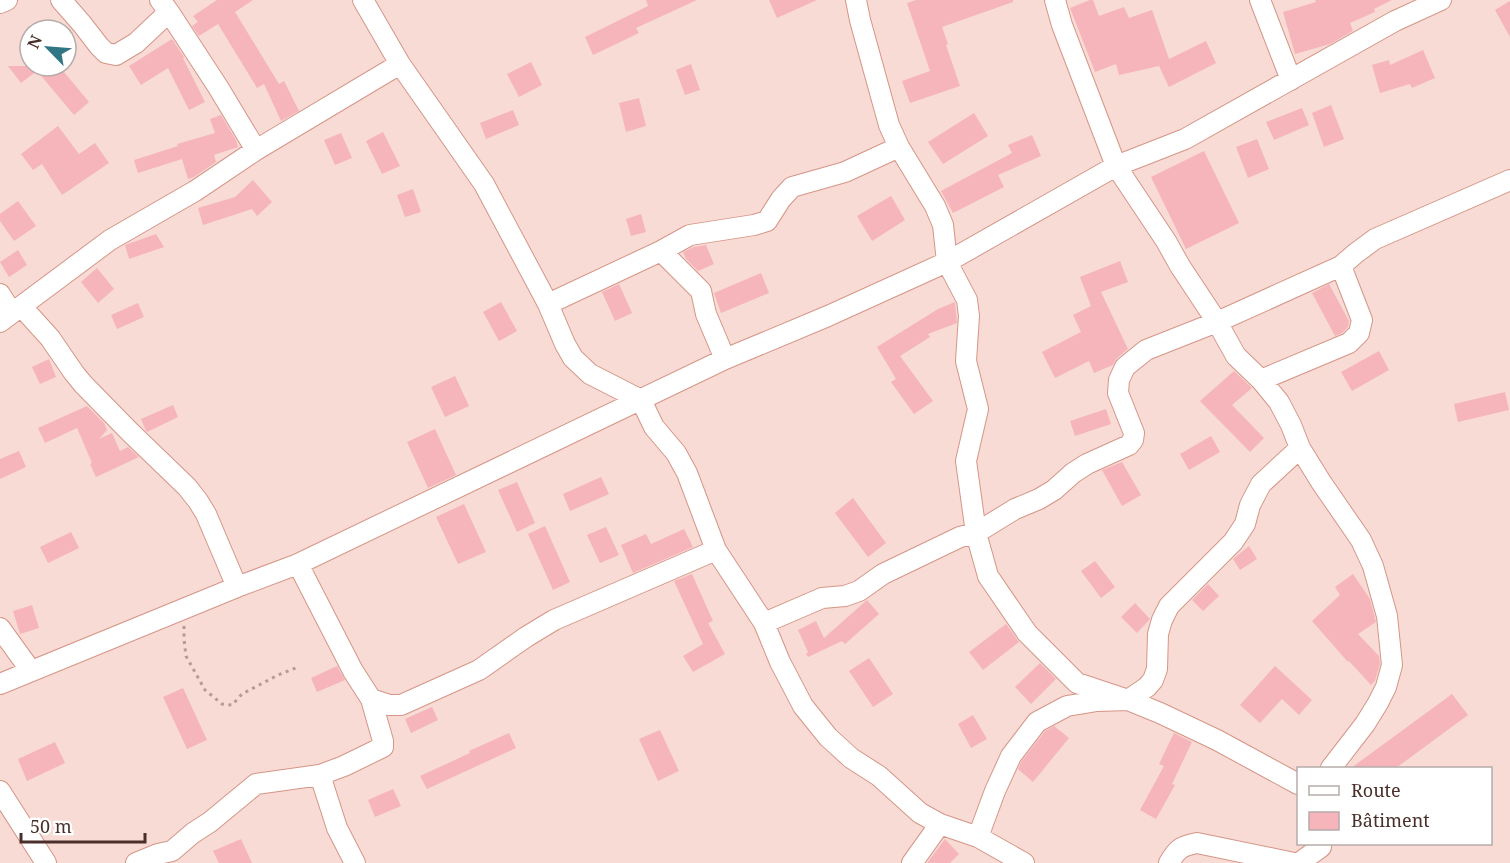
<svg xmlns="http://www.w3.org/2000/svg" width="1510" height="863" font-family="'Noto Serif',serif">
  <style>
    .building { fill: #f6b5bb }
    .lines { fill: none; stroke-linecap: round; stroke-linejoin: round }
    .street-casing { stroke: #d69587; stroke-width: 22 }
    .path { stroke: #b69a94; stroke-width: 3; stroke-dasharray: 3 4.5; stroke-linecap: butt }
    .street { stroke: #fff; stroke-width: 20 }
  </style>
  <rect width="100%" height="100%" fill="#f7dbd4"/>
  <path class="building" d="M217,0h36l-18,12 44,72 5,-3 15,30 -18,10 -17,-37 -7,4 -39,-64 -19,12 -7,-10 6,-4 -5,-6z
    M646,0h51l-61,28 3,5 -46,22 -8,-18 63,-31z
    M769,0h48l-40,18z
    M916,0h97v2l-71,25 6,17 -2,1 14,41 -50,17 -8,-22 28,-10 -23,-68z
    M1090,0h3l6,16 25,-9 5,11 23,-8 17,49 37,-18 10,22 -47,24 -10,-21 -40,9 -3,-11 -21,8 -25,-64z
    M1315,0h77l-18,9 1,3 -25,11 3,8 -23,13 -35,10 -12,-42 33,-10z
    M1510,1v36l-15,-27z
    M172,39l12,18 -1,1 22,44 -16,8 -21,-42 -27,17 -12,-19z
    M1423,50l12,28 -23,10 -2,-4 -30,9 -8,-28 17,-5 1,5z
    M531,62l11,23 -23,12 -12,-23z
    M691,64l9,26 -15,5 -9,-25z
    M8,66h51l30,36 -15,13 -37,-44 -16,12z
    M639,98l7,28 -20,6 -7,-29z
    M1331,105l13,34 -20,8 -12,-34z
    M1302,108l7,17 -35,15 -8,-18z
    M513,110l6,15 -33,14 -6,-16z
    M974,113l14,23 -45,28 -15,-22z
    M221,115l15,25 2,7 -24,8 2,7 -22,15 -6,2 -6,-20 -44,14 -4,-13 44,-14 -1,-2 38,-11 -5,-14z
    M58,126l21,28 16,-11 14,20 -47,32 -20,-31 -9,6 -12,-16z
    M383,132l17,34 -18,8 -16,-33z
    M341,133l11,25 -17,7 -11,-25z
    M1032,135l9,21 -43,19 6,12 -51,26 -12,-22 71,-38 -4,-8z
    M1257,139l12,30 -21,9 -12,-31z
    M1204,151l35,72 -53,26 -35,-72z
    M253,180l19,22 -15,14 -5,-7 -49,16 -5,-17 37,-11z
    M413,189l8,23 -16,5 -8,-22z
    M891,196l14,24 -33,21 -15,-25z
    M18,201l18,25 -22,15 -14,-20v-7z
    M641,214l5,18 -15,4 -5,-17z
    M156,234l8,13 -35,12 -4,-14z
    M706,245l8,19 -16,7 -12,-12 -3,-7 11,-5z
    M18,250l9,15 -18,12 -9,-15z
    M1120,261l8,21 -27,10 27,57 -11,9 -4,7 -19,8 -5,-12 -34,17 -13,-26 39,-20 -8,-17 18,-9 -11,-29z
    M97,268l17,21 -16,14 -17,-21z
    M761,273l8,20 -48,20 -7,-20z
    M619,284l13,29 -17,8 -13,-29z
    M1329,284l20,37 -1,6 -6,6 -7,3 -23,-43z
    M501,302l16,29 -18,10 -16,-29z
    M955,302l2,21 -29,11 2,3 -30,19 33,45 -19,13 -23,-32 5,-3 -19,-32 61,-38z
    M138,303l6,14 -27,12 -6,-14z
    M1379,351l10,19 -37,21 -11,-19z
    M49,359l7,18 -16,7 -8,-17z
    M1234,371l18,17 -20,17 32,33 -14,14 -50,-51z
    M455,376l14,30 -24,11 -14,-30z
    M1505,392l4,18 -51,12 -4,-18z
    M173,405l5,12 -31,15 -1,-1 -5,-12z
    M87,406l17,17 3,7 -8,9 13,-6 8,18 8,-4 11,10 -43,20 -6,-13 2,-1 -15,-35 -32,15 -7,-15z
    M1106,409l5,15 -36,12 -5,-15z
    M435,429l21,46 -28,13 -21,-46z
    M1211,436l9,16 -31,18 -9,-16z
    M19,451l7,16 -26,12v-20z
    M1122,462l19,33 -19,11 -20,-36z
    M601,477l8,17 -39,17 -7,-17z
    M517,482l18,41 -18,9 -19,-42z
    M853,498l33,45 -18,14 -33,-44z
    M464,504l22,48 -28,12 -22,-47z
    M545,526l25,56 -17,8 -25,-56z
    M606,527l13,28 -19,8 -13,-28z
    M684,529l9,18 -60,26 -12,-28 25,-11 5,10z
    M71,532l8,16 -31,15 -8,-16z
    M1249,546l8,13 -17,11 -7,-11z
    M1095,561l20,26 -14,11 -20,-27z
    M692,574l21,47 -5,2 17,31 -32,18 -10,-16 20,-12 -29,-63z
    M1353,574l17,25 5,19 1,4 -18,12 21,22 1,8 -5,17 -4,4 -22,-24 -1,1 -36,-41 28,-26 -5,-8z
    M1208,584l11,12 -16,15 -11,-11z
    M867,600l12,14 -34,30 -3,-3 -34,16 -2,-3 2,-2 -10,-22 18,-9 8,17z
    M1135,603l15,16 -13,14 -16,-16z
    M32,605l7,23 -19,6 -7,-23z
    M1006,624l13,18 -36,28 -14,-18z
    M869,658l24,36 -20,13 -24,-36z
    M1040,663l16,16 -25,25 -16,-17z
    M337,666l8,14 -28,12 -6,-14z
    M1275,666l37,34 -13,15 -17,-16 -22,24 -20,-18z
    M183,688l24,52 -20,9 -24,-52z
    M1452,694l16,21 -72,53h-45z
    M432,707l6,13 -27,13 -6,-14z
    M973,715l14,24 -16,9 -13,-24z
    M1054,726l15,12 -36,44 -15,-13 3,-7 24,-31z
    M660,730l19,41 -21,10 -19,-42z
    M509,733l7,15 -89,41 -7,-13 50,-23 -1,-2z
    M1174,733l18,9 -20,42 3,1 -19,34 -16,-9 24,-44 -5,-2z
    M55,742l10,21 -38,18 -9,-22z
    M393,789l8,17 -26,11 -7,-17z
    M241,839l11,24h-33l-6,-12z
    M945,839l14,15 -9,9h-23z"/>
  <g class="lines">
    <defs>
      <path id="street" d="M61,0l21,24 17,22 7,7 10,2 20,-12 33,-31
        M160,0l9,12 49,75 38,63
        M363,0l37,64 84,120 64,120 17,40 8,14 17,16 51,26 13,27 22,26 11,20 29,77 48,73 16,39 23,44 25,31 23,21 28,18 41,37 20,11 38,13 46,26
        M856,0l4,20 29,105 10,22 36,59 8,19 4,37 20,38 2,16 -3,45 12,48 -12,52 10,72 12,43 39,57 50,50 51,17 32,13 57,27 81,44
        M1055,0l7,25 54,141 50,75 14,25 37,56 19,34 25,24 18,22 12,23 9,23 21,34 40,58 12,26 14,50 5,49 -6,22 -8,16 -13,21 -34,44
        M1260,0l31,80
        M0,3l7,-3
        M661,251l40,40 5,23 19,45
        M0,294l12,19
        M548,304l113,-53 29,-16 64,-10 13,-4 14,-22 11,-12 53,-15 54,-25
        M21,306l29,32 24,35 9,11 47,48 57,55 11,14 8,13 31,73
        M0,322l110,-82 85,-49 61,-41 144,-86
        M1261,380l88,-37 10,-10 3,-13 -21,-54
        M298,564l55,107 18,28
        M764,623l58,-25 23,-2 14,-5 24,-17 77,-37 16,-4 39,-24 24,-10 15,-9 19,-17 14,-9 42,-19 4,-5 1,-7 -16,-40 1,-13 6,-13 21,-17 71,-28 124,-56 15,-13 19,-14 135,-59
        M0,628l31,43
        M0,684l237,-97 61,-23 427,-205 103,-43 119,-54 169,-96 69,-27 210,-118 46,-21
        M320,775l17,53 18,35
        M0,791l46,72
        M978,837l17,-46 16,-35 26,-34 30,-16 30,-5 31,-1 19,-13 6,-7 4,-11 1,-35 4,-14 7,-14 64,-64 12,-18 5,-19 11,-21 39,-36
        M136,863l22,-9 14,-3 21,-18 17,-11 46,-38 64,-9 24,-9 39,-19v-6l-12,-42 18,6h12l78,-35 47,-33 28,-17 162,-70
        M912,863l28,-39
        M1169,863c8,-14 12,-17 28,-20l97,20
        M1299,863l22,-16"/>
    </defs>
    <use href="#street" class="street-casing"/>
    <path class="path" d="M184,626v13l2,17 19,34 17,14 10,1 10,-11 36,-19 20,-8"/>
    <use href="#street" class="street"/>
  </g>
  <rect x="1297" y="767" width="195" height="78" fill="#ffffff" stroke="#b7acaa" stroke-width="1.5"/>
  <rect x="1309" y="786" width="30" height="9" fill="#ffffff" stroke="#b7acaa" stroke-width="1.5"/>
  <text x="1351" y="797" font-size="18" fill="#4a2f2a">Route</text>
  <rect x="1309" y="812" width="30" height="18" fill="#f6b5bb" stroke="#b7acaa" stroke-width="1.5"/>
  <text x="1351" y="827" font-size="18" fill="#4a2f2a">Bâtiment</text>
  <g transform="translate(48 48) rotate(295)"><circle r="28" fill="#ffffff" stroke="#b7acaa" stroke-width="1.5"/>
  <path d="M0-4.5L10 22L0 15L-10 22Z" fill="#307684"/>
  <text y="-9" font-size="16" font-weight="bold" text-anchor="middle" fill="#4a2f2a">N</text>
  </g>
  <path d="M21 833v9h124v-9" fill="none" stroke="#4a2f2a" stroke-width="3"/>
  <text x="30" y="833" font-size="18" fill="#4a2f2a" stroke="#ffffff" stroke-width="4.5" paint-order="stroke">50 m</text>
</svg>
